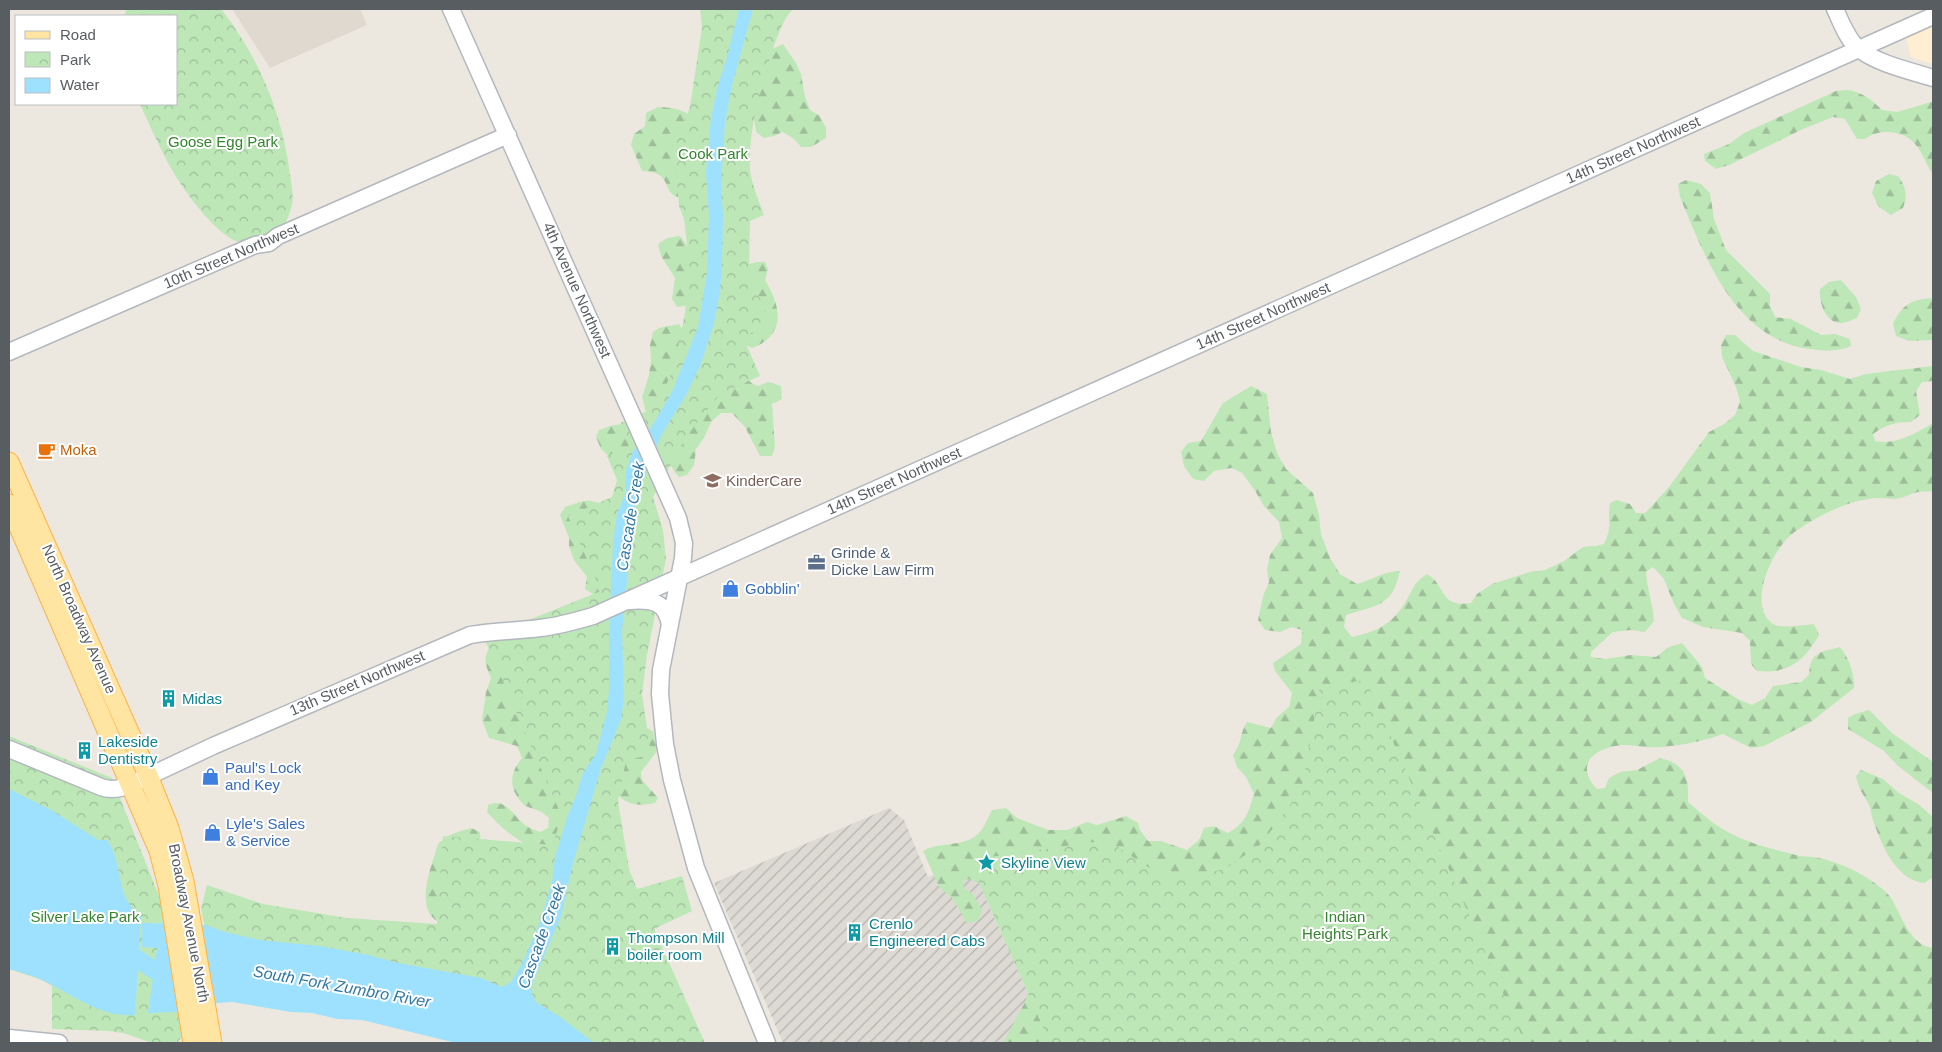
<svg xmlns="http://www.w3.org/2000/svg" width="1942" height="1052" font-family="Arial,sans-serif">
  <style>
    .commercial { fill: #ffeed2 }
    .industrial { fill: url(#industrial-furrows) }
    .education { fill: #dfd9cf }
    .forest { fill: url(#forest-firs) }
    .park { fill: url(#park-crowns) }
    .water { fill: #9de1ff }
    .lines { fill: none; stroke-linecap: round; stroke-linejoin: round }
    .river { stroke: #9de1ff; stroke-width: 18 }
    .secondary-casing { stroke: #b3b8be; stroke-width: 19 }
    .primary-casing { stroke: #fdb347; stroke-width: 21 }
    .secondary { stroke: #fff; stroke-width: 16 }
    .primary { stroke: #ffe4a2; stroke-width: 19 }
    .labels { text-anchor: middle; stroke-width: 4; stroke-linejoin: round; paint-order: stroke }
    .park-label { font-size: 15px; fill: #34852d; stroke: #fff }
    .street-label { font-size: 15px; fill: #585d62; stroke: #fff }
    .food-label { font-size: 15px; fill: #c56008; stroke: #fff; text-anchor: start }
    .education-label { font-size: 15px; fill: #785e54; stroke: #fff; text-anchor: start }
    .service-label { font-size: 15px; fill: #4e5e75; stroke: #fff; text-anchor: start }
    .shop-label { font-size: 15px; fill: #366cbe; stroke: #fff; text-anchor: start }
    .culture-label { font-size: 15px; fill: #0d838f; stroke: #fff; text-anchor: start }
    .water-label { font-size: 16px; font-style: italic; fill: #2f78a7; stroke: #fff }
  </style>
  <defs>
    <pattern id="industrial-furrows" width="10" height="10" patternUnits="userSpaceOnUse" patternTransform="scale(1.25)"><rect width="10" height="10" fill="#dddad4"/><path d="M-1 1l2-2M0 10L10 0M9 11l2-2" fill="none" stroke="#b6b4af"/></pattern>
    <pattern id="forest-firs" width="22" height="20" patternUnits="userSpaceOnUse" patternTransform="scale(1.25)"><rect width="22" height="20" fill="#bee7b8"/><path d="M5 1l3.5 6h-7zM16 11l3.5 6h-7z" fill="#9dbe99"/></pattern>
    <pattern id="park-crowns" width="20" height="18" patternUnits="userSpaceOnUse" patternTransform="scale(1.25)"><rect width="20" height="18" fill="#bee7b8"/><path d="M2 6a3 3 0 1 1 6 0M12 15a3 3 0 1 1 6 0" fill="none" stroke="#9dbe99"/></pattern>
  </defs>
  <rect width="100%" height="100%" fill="#ede8df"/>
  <path class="commercial" d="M1933,26v38l-22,-7 -5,-19z"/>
  <path class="industrial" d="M889,808l15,12 24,57 41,-17 81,183h-267l-69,-160z"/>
  <path class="education" d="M232,9h128l7,16 -97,43z"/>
  <path class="forest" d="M783,44l13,19 5,11 4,23 5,13 10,6 6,12v10l-15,9h-10l-7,-8 -11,-7 -9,4 -10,2 -8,-6 -3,-20 17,-62z
    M1847,90c14,1 25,10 35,20l15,2 34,-10 2,1v71c-7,-9 -10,-21 -18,-30 -11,-14 -37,-16 -50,-5h-8l-12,-20 -12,-2 -30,12 -74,36 -13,4 -11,-8 -1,-7 25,-10 15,-11 92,-42z
    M658,107c16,0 26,3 39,13l-13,79c-22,-3 -12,-20 -29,-26 -4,-2 -9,-1 -13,-2l-11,-26 3,-11 11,-8 1,-13z
    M1889,174l9,2c8,11 10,19 5,32l-12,7 -12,-8 -7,-14 4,-12z
    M1686,180l15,4 9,9 4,26 12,31 44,44v12l5,11 16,2 30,16 14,-1 15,5 1,7c-12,6 -27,5 -41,3 -74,-9 -105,-91 -130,-152l-2,-13z
    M679,236c18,13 12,45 12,65l-7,5 -7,1 -5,-8 3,-21 -14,-22 -3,-12 9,-6z
    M756,262h9l3,7 -3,11c16,26 22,55 -13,68l-11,-5 5,-78z
    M1841,280l15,17 5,12 -4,9c-6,2 -12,6 -19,5 -14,-3 -19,-22 -18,-34l9,-7z
    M1931,298l2,3v39l-24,1 -13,-5 -3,-12c9,-19 17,-24 38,-26z
    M679,324l6,10 -9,62 -29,20 -5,-19 7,-22 2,-15 -1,-15 3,-13 6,-4z
    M1726,335h9l18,16 48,16 20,3 29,9 16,-5 67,-8v15l-11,1 -6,9 4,24 -9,7c-16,0 -26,3 -38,12l2,7c22,4 39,-7 58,-18v68c-5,1 -10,0 -15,1 -7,2 -15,6 -22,7 -9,0 -18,-2 -27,0 -25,3 -52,18 -73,32 -22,14 -51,73 -23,93 7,5 31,1 41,0l5,11c-15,26 -30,39 -62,36l-6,-7 -1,-23 -8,-8 -39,-6 -21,-9 -8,-14 -10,-25 -11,-12 -7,5c1,17 7,32 8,49l-9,11 -14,-2 -18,2 -22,20v5l14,2 26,-4 25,2 11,-9 15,-5 20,24 3,11 33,21 14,6 13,-7 8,-12 28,-4 8,-7c1,-23 11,-23 31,-28 10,13 14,25 14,41l-43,34 -47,24 -13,2 -28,-14c-17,6 -34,10 -52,12 -8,1 -16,2 -24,1 -7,0 -15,-2 -23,-2 -28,2 -51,18 -27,44l8,-1 4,-10 11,-6 17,-2 23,-12c26,6 29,20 28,44 13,11 25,22 40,30 21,12 49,18 72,24 6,1 13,0 19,2 15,3 32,10 45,18 8,5 22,14 27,22 10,16 19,48 42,50v95h-930l21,-39 6,-16 -38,-100 -24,-9 -5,2 1,8 8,4 10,17 -4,11 -11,2 -14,-24 -14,-12 -16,-36c17,-10 39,-3 55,-17 6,-6 10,-16 14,-24l14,-2 11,10 31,12h19l20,-8 10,3 29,-9 12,7 2,7 8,11h13l26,9 12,-10 5,-12 10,-2 14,7c18,-10 20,-20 26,-39l-8,-17 -9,-10 -4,-12c10,-13 6,-21 14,-33l24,6 6,-11 12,-10 3,-14 -17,-22 -2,-8 28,-19 1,-14 -11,-3 -11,5 -15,-2 -7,-10 5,-24 6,-14 -2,-12 3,-15 12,-17 -3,-16 -15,-16 -10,-17 -12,-16 -10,-5 -18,3 -10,10 -11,-2 -9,-13 -3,-14 7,-9 13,-2 22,-38 28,-17 16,8 4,38 6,21 9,16 27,24 6,22 2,19 9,24 10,16 17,10c14,-4 28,-13 43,-13 -8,36 -23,34 -54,44l-2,12 8,10c24,-5 41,-13 54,-36 8,-13 7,-18 21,-27 20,11 11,34 44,29l6,-9 15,-10 38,-12 15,-2 19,-9 19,-14 13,-1 8,-2c9,-18 3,-23 6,-41l6,-3 14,4 6,9h9l24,-26 40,-55 15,-8 11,-9 5,-13 -4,-15 -14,-30 -1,-12z
    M742,375l11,9 5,2 10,-4 13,4 1,13 -10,5 3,43 -3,9h-12l-15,-29 -13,-14h-11l-10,9 -7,16 -8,11 -2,16 -7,10 -8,2c-15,-15 -9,-28 -6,-46z
    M628,424l5,8 -18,153 -21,10 -9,-6 2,-12 -13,-17 -5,-13v-9l-9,-23 5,-8c7,-2 17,-7 25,-6 9,1 13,5 21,3l7,-16v-15l-4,-12 -13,-12 -5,-12 3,-7 14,-5z
    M565,633l-2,208c-4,2 -9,6 -14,7 -21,5 -49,-21 -62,-36l1,-7c18,-8 25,11 37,20 4,3 10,5 15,7l8,-4 1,-10c-3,-2 -6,-6 -10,-7 -5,-3 -11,-3 -15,-6 -16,-16 -15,-31 -2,-47l-5,-12 -28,-8 -7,-18 4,-28 5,-14c-8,-18 -8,-22 4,-38z
    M1869,710l23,23 41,29v31l-35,-27 -14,-15 -36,-22v-11l7,-4z
    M643,726l10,5 4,20 -16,21 1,8 16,18 -3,5c-16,3 -27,3 -38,-9l4,-36z
    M1861,770l22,9 16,14 19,11 15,13v59l-8,7c-29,-2 -44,-39 -52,-63 -2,-5 -2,-11 -4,-15 -6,-12 -10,-14 -13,-29z
    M471,828l9,4 1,15 -39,76c-26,-8 -15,-46 -8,-66 2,-4 2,-11 5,-14 8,-9 22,-12 32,-15z"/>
  <path class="park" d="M126,9h95c38,48 61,104 69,165 1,9 4,21 2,30 -2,12 -8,21 -14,32 -10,2 -24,8 -34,7 -26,-2 -64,-58 -76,-80 -10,-19 -19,-39 -28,-59h36v-88h-51z
    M700,9h94c-16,8 -36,91 -40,111 -3,14 -5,36 -4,50 2,15 9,31 14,45l-14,6 -1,52 22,51 -28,13 17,39 -40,18 -32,40 -35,63 10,33 3,29 -19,96 -5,39 9,61 -25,5 -8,41 11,68 8,20 45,-13 10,35 -38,18 51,114h-169l-323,-73 -12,-61 6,-24 56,19 84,14 90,6 6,-88 109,9 10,-28 -78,-179 117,-47 -33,-75 44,-19 5,-17 -10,-24 22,-10 -9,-23 36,-16 17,-37 12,-57 3,-61 -4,-33 -5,-13 -5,-58 16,-41 12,-80z
    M1366,680l159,363h-475l-81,-183 138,-20 61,40 57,-11 36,-25 41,-55 18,-103z
    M9,736l103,42 49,123 23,133 -7,9h-25l-29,-10 -15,-2 -56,-2v-43l-10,-6 -33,-11z"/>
  <path class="water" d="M739,9h14l-21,76 -7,37 -4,61 2,33 -1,47 -2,29 -6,31 -14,43 -14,29 -24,39 -23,53 -5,24 -12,120 2,67 -3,21 -21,52 -27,92 -12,53 -28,66 -2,10 5,10 24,15 34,26h-138l-94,-23 -25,-1 -25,-6 -21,-1 -59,-10 -15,1 -43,9 -26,1 9,-65 -15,-1v-24l63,2 20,7 34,8 60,6 49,9 30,8 83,15 21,9 9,-5 12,-20 17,-40 12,-39 3,-26 13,-42 8,-19 7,-23 13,-19 11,-42 2,-22v-57l4,-92 4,-27 9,-22v-21l6,-18 17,-22 23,-39 26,-65 9,-54 2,-57 -3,-44 5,-54 6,-29 10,-32z
    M9,789l42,21 47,30h9c17,22 7,60 34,74l-6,101c-35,3 -63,-21 -93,-35 -11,-5 -22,-8 -33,-11z"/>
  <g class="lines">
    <path class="river" d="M119,947l35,23h25"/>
    <defs>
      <path id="secondary" d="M451,9l227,509 6,25 -1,15 -22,112 -1,24 5,50 7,36 24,88 71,175
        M1835,9c6,13 13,32 24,40 19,15 52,22 74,29
        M9,352l246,-107 14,-2 9,-7 230,-101
        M629,601c22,-2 37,0 41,24
        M9,749l92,38c10,4 19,2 29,-2l83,-39 257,-111c24,-4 47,-4 70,-7 19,-2 36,-7 53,-12l1176,-527 164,-73
        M9,1038l50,5"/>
      <path id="primary" d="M9,462l133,299 27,67 15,53 28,162
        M9,504l150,347 9,35 25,157"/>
    </defs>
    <use href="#secondary" class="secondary-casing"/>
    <use href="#primary" class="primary-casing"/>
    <use href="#secondary" class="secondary"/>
    <use href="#primary" class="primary"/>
  </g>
  <defs>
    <symbol id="cafe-bare" viewBox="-9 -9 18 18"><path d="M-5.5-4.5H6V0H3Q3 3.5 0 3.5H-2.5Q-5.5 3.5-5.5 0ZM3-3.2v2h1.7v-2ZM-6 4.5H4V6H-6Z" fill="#e8710a" stroke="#fff" stroke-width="2.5" paint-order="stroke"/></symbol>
    <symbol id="school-bare" viewBox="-9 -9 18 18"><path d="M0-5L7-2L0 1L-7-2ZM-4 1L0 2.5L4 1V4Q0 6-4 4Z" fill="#8d6e63" stroke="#fff" stroke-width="2.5" paint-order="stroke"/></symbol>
    <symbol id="office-bare" viewBox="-9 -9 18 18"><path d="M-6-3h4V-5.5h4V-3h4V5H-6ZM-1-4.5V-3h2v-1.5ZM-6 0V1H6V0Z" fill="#5c6f8a" stroke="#fff" stroke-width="2.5" paint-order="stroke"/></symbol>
    <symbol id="shop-bare" viewBox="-9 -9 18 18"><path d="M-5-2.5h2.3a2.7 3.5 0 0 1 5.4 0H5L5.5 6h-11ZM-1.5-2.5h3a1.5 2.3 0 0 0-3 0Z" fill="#3f7fe0" stroke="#fff" stroke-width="2.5" paint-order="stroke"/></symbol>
    <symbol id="building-bare" viewBox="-9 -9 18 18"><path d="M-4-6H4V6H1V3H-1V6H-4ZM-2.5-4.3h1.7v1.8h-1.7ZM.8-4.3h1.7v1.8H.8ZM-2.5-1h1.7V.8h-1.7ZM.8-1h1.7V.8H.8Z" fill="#0f9aa8" stroke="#fff" stroke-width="2.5" paint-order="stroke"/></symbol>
    <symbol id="sight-bare" viewBox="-9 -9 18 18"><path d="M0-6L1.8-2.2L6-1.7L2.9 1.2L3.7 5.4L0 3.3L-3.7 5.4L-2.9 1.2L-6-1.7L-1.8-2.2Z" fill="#0f9aa8" stroke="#fff" stroke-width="2.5" paint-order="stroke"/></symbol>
  </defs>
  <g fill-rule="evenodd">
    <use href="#cafe-bare" x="34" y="438" width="25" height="25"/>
    <use href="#school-bare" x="700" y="468" width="25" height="25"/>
    <use href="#office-bare" x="804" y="550" width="25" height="25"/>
    <use href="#shop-bare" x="718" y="576" width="25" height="25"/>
    <use href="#building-bare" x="156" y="686" width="25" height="25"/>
    <use href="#building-bare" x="72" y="738" width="25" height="25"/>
    <use href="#shop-bare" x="198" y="764" width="25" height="25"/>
    <use href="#shop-bare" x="200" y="820" width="25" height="25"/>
    <use href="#sight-bare" x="974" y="850" width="25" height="25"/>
    <use href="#building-bare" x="842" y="920" width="25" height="25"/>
    <use href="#building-bare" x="600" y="934" width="25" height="25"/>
  </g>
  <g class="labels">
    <g class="park-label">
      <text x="223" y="147">Goose Egg Park</text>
      <text x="713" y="159">Cook Park</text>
      <text x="85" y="922">Silver Lake Park</text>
      <text x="1345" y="922">Indian<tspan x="1345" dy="17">Heights Park</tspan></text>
    </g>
    <g class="street-label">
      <text transform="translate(1633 150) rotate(-24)" y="5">14th Street Northwest</text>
      <text transform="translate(231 256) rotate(-23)" y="5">10th Street Northwest</text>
      <text transform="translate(577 290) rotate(66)" y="5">4th Avenue Northwest</text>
      <text transform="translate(1263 316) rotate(-24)" y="5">14th Street Northwest</text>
      <text transform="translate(894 481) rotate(-24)" y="5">14th Street Northwest</text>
      <text transform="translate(79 619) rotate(66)" y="5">North Broadway Avenue</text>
      <text transform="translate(357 683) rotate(-23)" y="5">13th Street Northwest</text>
      <text transform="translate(189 923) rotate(79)" y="5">Broadway Avenue North</text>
    </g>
    <g class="food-label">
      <text x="60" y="455">Moka</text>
    </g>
    <g class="education-label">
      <text x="726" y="486">KinderCare</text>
    </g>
    <g class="service-label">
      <text x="831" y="558">Grinde &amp;<tspan x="831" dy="17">Dicke Law Firm</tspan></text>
    </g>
    <g class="shop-label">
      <text x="745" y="594">Gobblin'</text>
      <text x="225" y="773">Paul's Lock<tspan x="225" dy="17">and Key</tspan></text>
      <text x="226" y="829">Lyle's Sales<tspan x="226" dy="17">&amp; Service</tspan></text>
    </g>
    <g class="culture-label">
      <text x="182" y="704">Midas</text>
      <text x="98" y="747">Lakeside<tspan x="98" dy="17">Dentistry</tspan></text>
      <text x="1001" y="868">Skyline View</text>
      <text x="869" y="929">Crenlo<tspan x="869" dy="17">Engineered Cabs</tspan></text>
      <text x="627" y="943">Thompson Mill<tspan x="627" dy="17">boiler room</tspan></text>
    </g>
    <g class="water-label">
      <text transform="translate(630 516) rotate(-81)" y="6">Cascade Creek</text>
      <text transform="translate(541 936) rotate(-70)" y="6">Cascade Creek</text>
      <text transform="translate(342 986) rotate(10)" y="6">South Fork Zumbro River</text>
    </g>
  </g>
  <rect width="1942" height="1052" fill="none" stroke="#585d62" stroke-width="20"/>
  <rect x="15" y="15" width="162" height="90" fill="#ffffff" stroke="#bcbec0"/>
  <rect x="25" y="31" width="25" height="8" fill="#ffe4a2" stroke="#bcbec0"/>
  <text x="60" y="40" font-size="15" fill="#585d62">Road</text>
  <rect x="25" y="52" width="25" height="15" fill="url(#park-crowns)" stroke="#bcbec0"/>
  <text x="60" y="65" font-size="15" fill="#585d62">Park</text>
  <rect x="25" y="78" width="25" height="15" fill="#9de1ff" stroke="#bcbec0"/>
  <text x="60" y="90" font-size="15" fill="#585d62">Water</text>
</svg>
